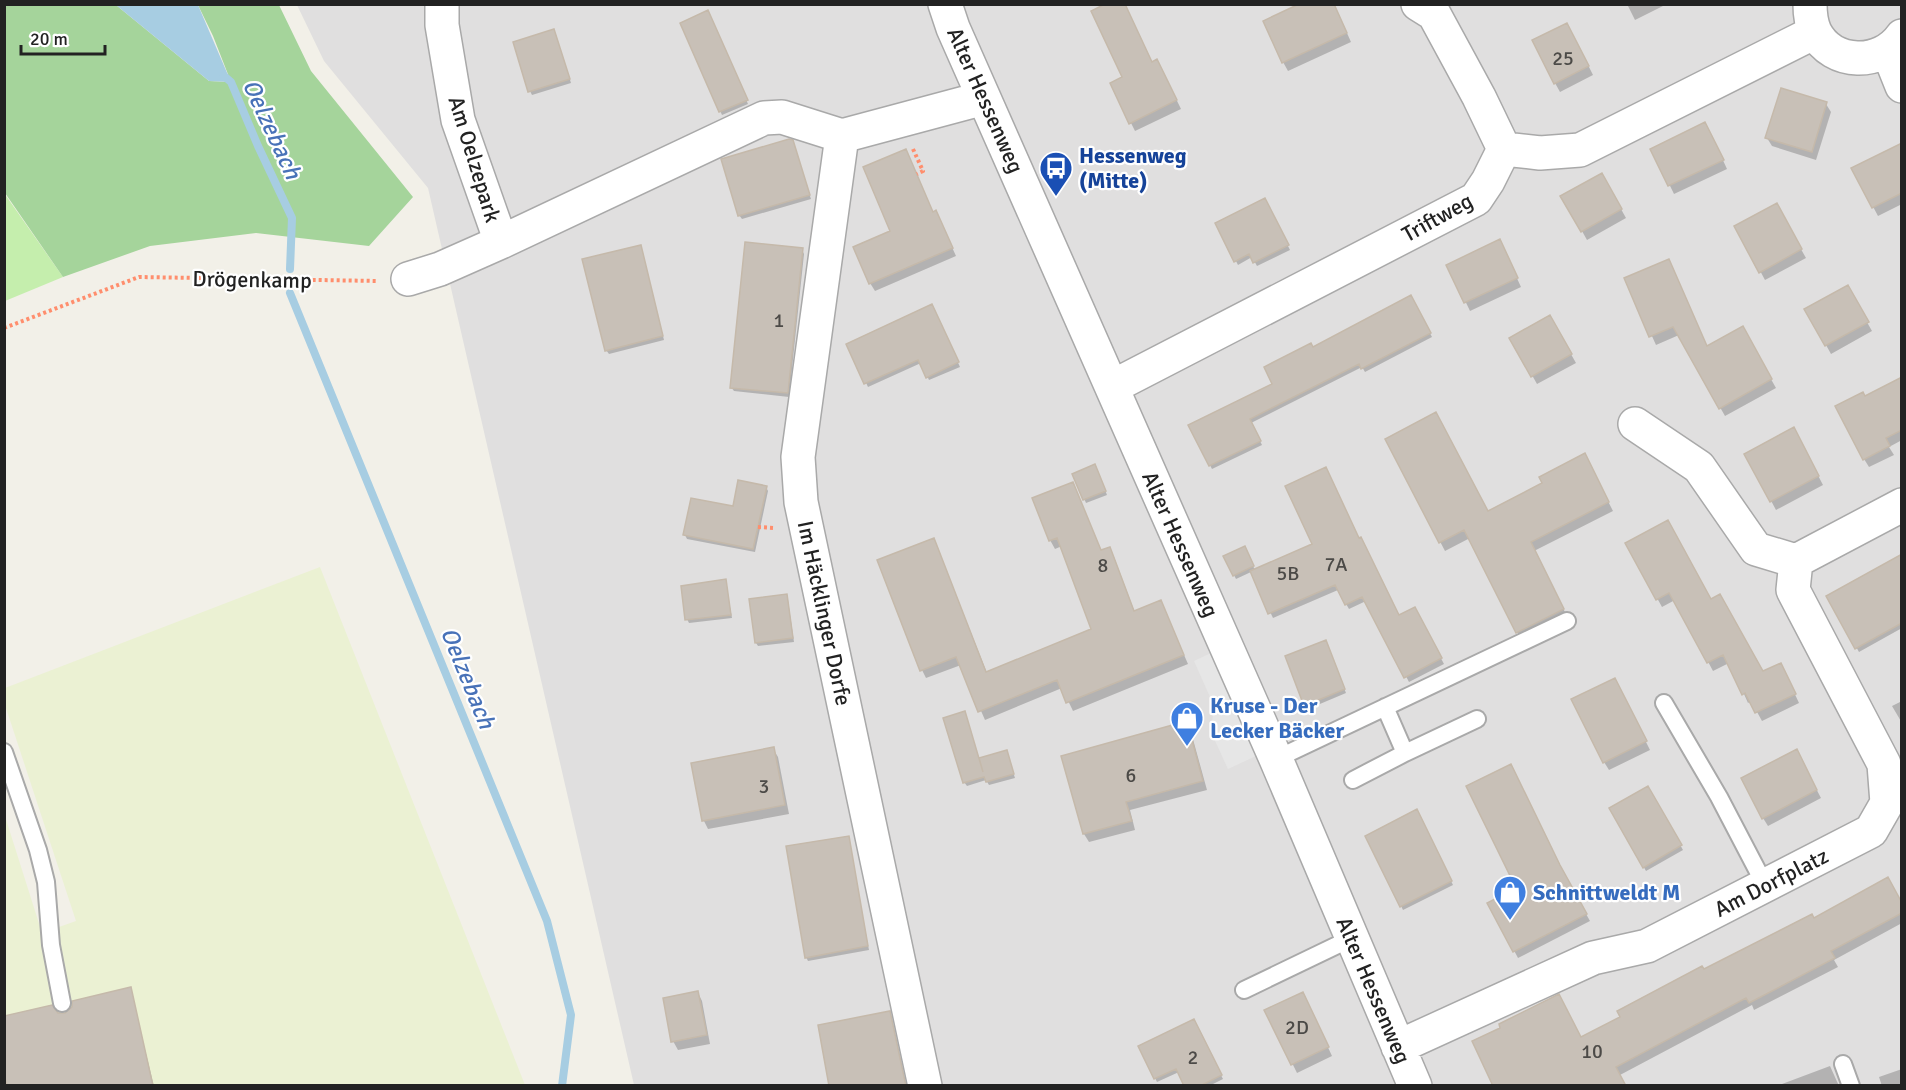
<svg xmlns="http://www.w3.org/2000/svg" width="1906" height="1090" font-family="Signika,sans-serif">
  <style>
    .residential { fill: #e0dfdf }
    .farmland { fill: #ebf1d3 }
    .grass { fill: #c5eead }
    .forest { fill: #a5d49b }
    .parking { fill: #e6e6e6 }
    .water { fill: #a7cde2 }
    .shadow { fill: #0003 }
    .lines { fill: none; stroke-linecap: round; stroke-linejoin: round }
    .stream { stroke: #a7cde2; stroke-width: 8 }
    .building { fill: #c8c0b7; stroke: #c5b9aa; stroke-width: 1.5 }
    .lane-casing { stroke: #a9a9a9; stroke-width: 20 }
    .street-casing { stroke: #a9a9a9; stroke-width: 36 }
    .path { stroke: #ff8e6d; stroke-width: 4; stroke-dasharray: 3 3; stroke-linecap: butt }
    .lane { stroke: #fff; stroke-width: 16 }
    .street { stroke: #fff; stroke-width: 33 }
    .labels { text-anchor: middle; stroke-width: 4.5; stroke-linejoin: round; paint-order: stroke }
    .number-label { font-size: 20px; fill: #4c4a47 }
    .street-label { font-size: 22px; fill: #222; stroke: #fff }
    .transit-label { font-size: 22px; font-weight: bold; fill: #164399; stroke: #fff; text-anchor: start }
    .shop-label { font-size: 22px; font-weight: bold; fill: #366cbe; stroke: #fff; text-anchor: start }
    .water-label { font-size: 24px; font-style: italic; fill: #4872b8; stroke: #fff }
  </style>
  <rect width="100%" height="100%" fill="#f2f0e8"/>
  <path class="residential" d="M297,5h1604v1080h-1267l-206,-897 -104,-127z"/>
  <path class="farmland" d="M320,567l205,518h-520l-1,-272 38,120 34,-12 -71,-216v-17z"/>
  <path class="grass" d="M4,193l59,84 -58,24h-1z"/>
  <path class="forest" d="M4,5h112l93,76 22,1 -18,-46 -15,-31h81l32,66 102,126 -44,49 -113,-13 -106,13 -87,31 -58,-84z"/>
  <path class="parking" d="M1211,653l47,102 -30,14 -17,-37 3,-26 -20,-45z"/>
  <path class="water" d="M116,5h82l33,77 -22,-1z"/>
  <path class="shadow" d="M1292,4h42l17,38 -63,29 -5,-9 11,-53z
    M1627,4h40l-32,16z
    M710,16l38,88 -26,11 -40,-91z
    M1572,33l21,42 -33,17 -5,-9z
    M556,35l15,48 -39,12 -2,-4z
    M1152,64l10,6 19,39 -46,22 -4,-8z
    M1826,104l5,8 -15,48 -44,-14 -5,-8z
    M1710,132l17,37 -53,25 -22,-45z
    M792,142l19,57 -69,20 -3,-4z
    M1902,160v44l-24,12 -25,-47z
    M1602,175l24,43 -39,22 -24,-43z
    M1265,200l25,50 -33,16 -5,-9 -14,8 -21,-41z
    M1776,205l30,53 -41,22 -29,-54z
    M936,212l20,44 -81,35 -5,-8z
    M802,250l2,4 -15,143 -55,-6 -3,-4z
    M1504,250l17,37 -51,24 -22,-46z
    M642,251l22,89 -55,14 -3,-4z
    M1669,261l38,87 35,-20 34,60 -51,28 -46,-81 -23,10 -30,-66z
    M1847,287l25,44 -41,23 -25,-45z
    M1411,297l21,40 -67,35 -3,-5 -111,56 11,22 -50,24 -22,-43 84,-42 39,-35z
    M934,310l26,57 -31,13 -8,-17 -53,24 -20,-42z
    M1550,317l26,46 -39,21 -26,-46z
    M1902,392v48l-13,7 5,8 -25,12 -5,-8v-61z
    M1798,437l25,48 -47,25 -30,-56z
    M1387,440l101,73 56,-29 45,-20 24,47 -79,40 34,67 -46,23 -52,-103 -25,13z
    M1097,470l10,25 -21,8 -12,-28z
    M1072,484l30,68 8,-3 4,8 21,56 26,-11 27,62 -115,47 -11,-23 -77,32 -24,-55 -35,13 -4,-8 12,-130 53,133 106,-43 -31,-84 -7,3 -5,-9z
    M766,487l2,4 -13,61 -68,-13 -2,-4 49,-27z
    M1359,540l40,77 16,-8 29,55 -35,18 -43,-81 -17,8 -11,-19 -65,28 -22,-46 -15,7 -11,-22 19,-9 11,22z
    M1627,544l83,57 52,72h23l14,30 -37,18 -11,-20 -3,2 -4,-9 -15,-31 -16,8 -38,-71 -13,7z
    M1902,556v72l-43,24 -31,-55z
    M725,580l7,38 -43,5 -2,-4z
    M786,596l2,4 6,42 -36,4 -2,-3z
    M1327,646l19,47 -38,16 -2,-4z
    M1619,688l31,62 -41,20 -5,-8z
    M1902,701v22l-10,-17z
    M1186,723l5,9 16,58 -77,20 5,20 -46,12 -5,-8 -21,-77z
    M773,749l5,8 11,57 -81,15 -4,-8z
    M1006,751l9,27 -26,7 -3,-5 -19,6 -3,-4 15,-22z
    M1801,760l20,38 -53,28 -5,-8z
    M1648,788l35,62 -37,21 -35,-62z
    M1416,811l37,74 -50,25 -36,-74z
    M848,837l21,113 -61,11 -2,-4z
    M1563,873l27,48 -72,37 -29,-55z
    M1902,905v18l-68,37 4,7 -84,43 -2,-5 -132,70 5,11h-138l135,-68 81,-47 111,-51z
    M130,989l24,97h-145l48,-72 8,1z
    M698,993l4,8 8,43 -32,6 -5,-9z
    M1307,1002l25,54 -35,17 -31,-63z
    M1193,1020l30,59 -14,7h-23l-7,-14 -22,10 -17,-35z
    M1830,1066l9,20h-56l-1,-2z
    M1902,1069v17h-20l-3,-9z"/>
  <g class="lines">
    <path class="stream" d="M224,76l7,6 27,64 34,72 -2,51
      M290,293l257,628 24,94 -9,71"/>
  </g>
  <path class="building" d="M1105,4h20l27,58 5,-3 20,41 -48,24 -19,-41 12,-6 -31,-66z
    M1299,4h35l13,29 -65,30 -19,-42z
    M708,10l40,90 -29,12 -39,-89z
    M1567,23l22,43 -35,18 -22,-44z
    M554,29l16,50 -42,13 -15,-50z
    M1781,88l46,14 -15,50 -47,-14z
    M1705,122l19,38 -56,26 -18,-37z
    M789,139l4,1 17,55 -72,21 -17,-57z
    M1902,143v50l-30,15 -21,-40z
    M906,149l27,63 3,-2 17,38 -84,36 -16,-37 37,-16 -27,-64z
    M1602,173l20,36 -41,23 -21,-36z
    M1265,198l24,47 -36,18 -4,-9 -15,8 -19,-39z
    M1777,203l25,46 -43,24 -25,-47z
    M1500,239l18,39 -54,25 -18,-38z
    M745,242l58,6 -15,145 -58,-5z
    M641,245l22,91 -58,15 -23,-92z
    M1669,259l38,87 36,-20 29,53 -53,30 -46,-82 -24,10 -25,-59z
    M1848,285l21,37 -44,24 -21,-37z
    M1411,295l20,38 -70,36 -2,-5 -109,55 11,22 -52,25 -21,-41 84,-41 -8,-17 47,-24 2,4z
    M932,304l27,58 -33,16 -8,-18 -54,24 -18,-40z
    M1550,315l22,39 -41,23 -22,-39z
    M1902,377v53l-16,8 4,8 -27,14 -28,-54 28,-14 2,4z
    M1436,412l52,99 54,-28 -3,-6 46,-24 24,49 -78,40 33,67 -48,24 -52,-103 -25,13 -54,-104z
    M1794,427l25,49 -49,26 -26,-48z
    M1095,464l11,27 -23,9 -11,-26z
    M1326,467l33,71 2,-1 38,78 16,-8 27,51 -38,20 -42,-81 -17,8 -10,-20 -67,29 -18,-43 62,-27 -27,-58z
    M738,480l29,6 -14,63 -70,-14 8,-37 42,8z
    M1073,482l28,68 9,-3 24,64 27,-11 23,55 -118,48 -9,-23 -79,32 -22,-55 -36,14 -43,-111 57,-22 52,134 105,-43 -34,-91 -8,3 -17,-43z
    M1668,520l43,79 9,-5 43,77 18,-8 15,31 -41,19 -10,-20 -3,2 -19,-40 -16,8 -38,-70 -13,7 -31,-57z
    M1245,546l9,20 -21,10 -10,-20z
    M1902,554v69l-47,26 -29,-53z
    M726,579l5,36 -46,5 -4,-34z
    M787,594l6,44 -38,5 -6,-44z
    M1326,640l19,49 -41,17 -19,-50z
    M1615,678l32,63 -44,22 -32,-64z
    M965,711l18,61 -4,-14 28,-8 7,24 -28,8 -2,-5 -21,6 -20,-65z
    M1187,721l16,60 -77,21 6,19 -49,13 -22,-78z
    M774,747l11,58 -83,16 -11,-58z
    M1797,749l20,41 -55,29 -21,-41z
    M1511,764l49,101 27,49 -74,38 -26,-49 29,-15 -50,-102z
    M1648,786l34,59 -39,23 -34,-60z
    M1417,809l35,72 -52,26 -35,-71z
    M849,836l19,110 -63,12 -19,-112z
    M1888,877l14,26v10l-71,38 4,7 -86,45 -3,-5 -130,69 10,19h-133l-21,-45 28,-13 -1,-4 60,-30 22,43 39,-20 -3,-6 85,-45 2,3 108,-55 2,4z
    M131,987l22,99h-146l-3,-12v-58l48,-11 6,8h7l7,-6v-6z
    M698,991l9,44 -36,7 -8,-44z
    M1303,992l26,55 -38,18 -27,-55z
    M890,1011l16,75h-77l-11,-61z
    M1194,1019l28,56 -22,11h-16l-8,-17 -22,10 -16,-33z"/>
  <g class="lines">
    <defs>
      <path id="lane" d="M1664,703l55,94 46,88
        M1385,707l20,46 72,-34
        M4,752l34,98 8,32 5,63 11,58
        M1276,759l291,-138
        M1353,780l52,-27
        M1244,990l108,-52
        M1843,1064l8,22"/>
      <path id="street" d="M442,4v21l16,95 43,122
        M945,4l8,24 323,731 139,327
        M1418,4l16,10 45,83 25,52
        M1810,4c0,10 1,19 5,28 18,34 66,34 87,4
        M1888,51l14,35
        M842,136l-44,321 3,45 124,584
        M408,279l32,-10 61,-27 263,-124 18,-1 60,19 142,-38
        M1112,387l364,-188 12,-18 16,-32 36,4 40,-3 235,-118
        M1635,424l64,43 57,82 40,12
        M1398,1047l195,-89 54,-12 224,-115 16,-28 -3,-39 -91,-174 3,-29 106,-56"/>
    </defs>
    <use href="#lane" class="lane-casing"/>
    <use href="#street" class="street-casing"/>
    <path class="path" d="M913,149l10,22 -6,3
      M4,328l135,-51 239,4
      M758,527l17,1"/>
    <use href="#lane" class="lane"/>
    <use href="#street" class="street"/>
  </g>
  <defs>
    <symbol id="bus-pin" viewBox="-11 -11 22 30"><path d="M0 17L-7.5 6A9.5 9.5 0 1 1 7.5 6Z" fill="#1a4fb4" stroke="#fff"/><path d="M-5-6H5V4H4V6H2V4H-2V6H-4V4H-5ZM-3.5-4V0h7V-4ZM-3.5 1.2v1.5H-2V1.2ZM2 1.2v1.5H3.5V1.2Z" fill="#fff"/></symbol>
    <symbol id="shop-pin" viewBox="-11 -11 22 30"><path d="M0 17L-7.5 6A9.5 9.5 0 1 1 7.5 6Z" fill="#3f7fe0" stroke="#fff"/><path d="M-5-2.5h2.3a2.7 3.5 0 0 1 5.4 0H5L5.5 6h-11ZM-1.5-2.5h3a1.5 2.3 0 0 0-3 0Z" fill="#fff"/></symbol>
  </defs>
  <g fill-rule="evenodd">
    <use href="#bus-pin" x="1037" y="149" width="38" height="52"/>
    <use href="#shop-pin" x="1168" y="699" width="38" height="52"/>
    <use href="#shop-pin" x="1491" y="873" width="38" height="52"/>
  </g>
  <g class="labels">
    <g class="number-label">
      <text x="1563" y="65">25</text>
      <text x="779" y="327">1</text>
      <text x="1336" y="571">7A</text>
      <text x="1103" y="572">8</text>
      <text x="1288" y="580">5B</text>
      <text x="1131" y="782">6</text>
      <text x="764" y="793">3</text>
      <text x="1297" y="1034">2D</text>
      <text x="1592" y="1058">10</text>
      <text x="1193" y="1064">2</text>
    </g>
    <g class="street-label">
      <text transform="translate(986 100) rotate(66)" y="8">Alter Hessenweg</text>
      <text transform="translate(475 159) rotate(73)" y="8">Am Oelzepark</text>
      <text transform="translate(1437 217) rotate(-29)" y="8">Triftweg</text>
      <text transform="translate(252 279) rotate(1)" y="8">Drögenkamp</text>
      <text transform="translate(1181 544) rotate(66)" y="8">Alter Hessenweg</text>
      <text transform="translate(825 613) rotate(78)" y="8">Im Häcklinger Dorfe</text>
      <text transform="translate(1771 882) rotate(-27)" y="8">Am Dorfplatz</text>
      <text transform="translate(1374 990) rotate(67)" y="8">Alter Hessenweg</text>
    </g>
    <g class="transit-label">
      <text x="1079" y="163">Hessenweg<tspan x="1079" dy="25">(Mitte)</tspan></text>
    </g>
    <g class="shop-label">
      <text x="1210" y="713">Kruse - Der<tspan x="1210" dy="25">Lecker Bäcker</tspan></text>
      <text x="1533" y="900">Schnittweldt M</text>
    </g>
    <g class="water-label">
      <text transform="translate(272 129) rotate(65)" y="8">Oelzebach</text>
      <text transform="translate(468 678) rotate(68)" y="8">Oelzebach</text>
    </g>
  </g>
  <rect width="1906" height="1090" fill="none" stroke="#222222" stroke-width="12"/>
  <path d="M21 45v9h84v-9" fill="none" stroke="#222222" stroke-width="3"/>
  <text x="30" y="45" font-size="18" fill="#222222" stroke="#ffffff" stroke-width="4.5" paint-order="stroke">20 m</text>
</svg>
